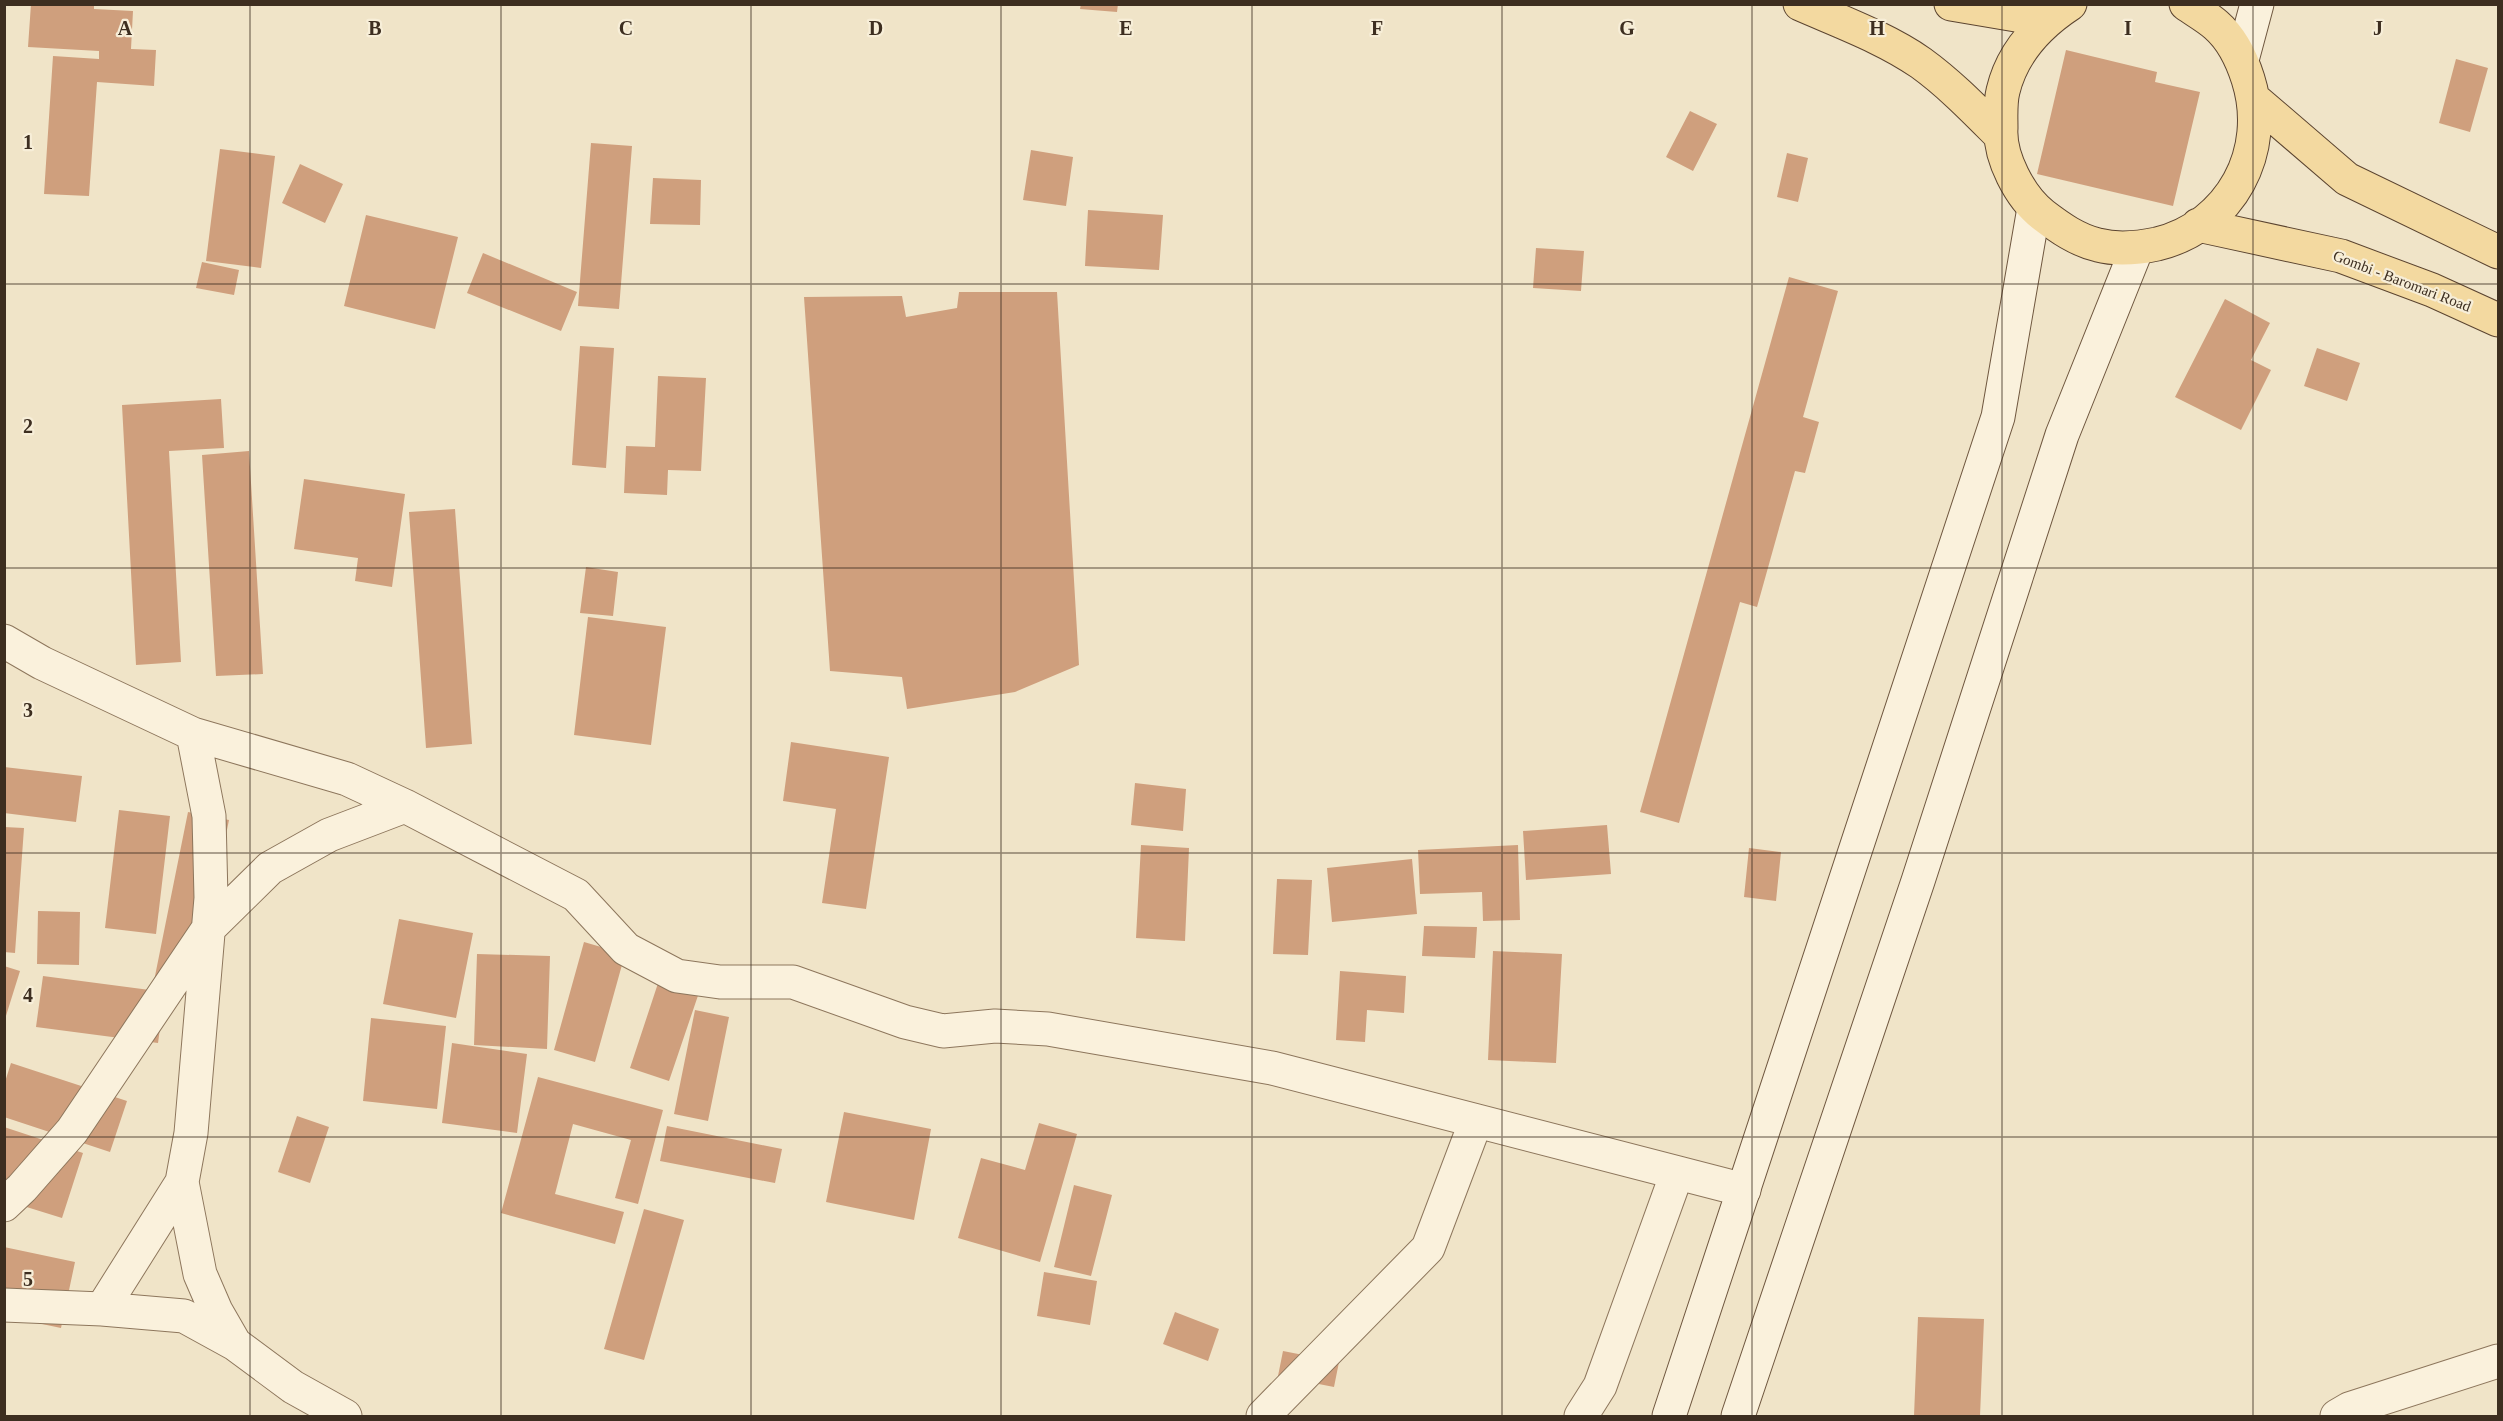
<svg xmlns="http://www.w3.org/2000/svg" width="2503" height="1421" font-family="Georgia,serif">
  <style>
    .building { fill: #cf9f7d }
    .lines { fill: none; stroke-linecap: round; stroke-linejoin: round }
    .minor-casing { stroke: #8d765c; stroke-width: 35 }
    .secondary-casing { stroke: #6f573f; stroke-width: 35 }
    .primary-casing { stroke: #5b4430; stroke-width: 35 }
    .minor { stroke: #faf1dc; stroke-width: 33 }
    .secondary { stroke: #faf1dc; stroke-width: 33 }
    .primary { stroke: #f3d9a0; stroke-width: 33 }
    .grid { fill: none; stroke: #3d2e20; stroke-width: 1.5; stroke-opacity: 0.55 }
    .labels { text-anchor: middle; stroke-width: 4.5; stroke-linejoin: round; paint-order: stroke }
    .street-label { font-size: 15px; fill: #3d2e20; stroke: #f7eed8 }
    .grid-label { font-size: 20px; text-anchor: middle; font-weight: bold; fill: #3d2e20; stroke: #f7eed8; stroke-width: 4.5; stroke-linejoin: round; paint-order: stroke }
  </style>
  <rect width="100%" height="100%" fill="#f0e4c8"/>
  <path class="building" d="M31,4h63v5l39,2 -2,38 25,1 -2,36 -57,-4 -8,114 -45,-2 9,-138 46,3v-8l-71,-4z
    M1081,4h37l-1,8 -37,-3z
    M2066,50l91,22 -2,10 45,10 -27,114 -136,-32z
    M2456,59l32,9 -18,64 -31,-9z
    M1690,111l27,13 -24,47 -27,-14z
    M591,143l41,3 -13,163 -41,-3z
    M220,149l55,7 -14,112 -55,-7z
    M1031,150l42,7 -7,49 -43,-6z
    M1787,153l21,5 -10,44 -21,-5z
    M300,164l43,20 -18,39 -43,-20z
    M653,178l48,2 -1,45 -50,-1z
    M1088,210l75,5 -4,55 -74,-4z
    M366,215l92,22 -23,92 -91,-23z
    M1536,248l48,3 -3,40 -48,-3z
    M483,253l94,39 -16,39 -94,-38z
    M202,262l37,8 -5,25 -38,-7z
    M1789,277l49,14 -35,126 16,5 -14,51 -10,-2 -38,136 -17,-5 -61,221 -39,-11z
    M959,292h98l22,373 -64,27 -108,17 -5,-32 -72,-6 -26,-374 98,-1 4,21 51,-9z
    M2225,299l45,24 -19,37 20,10 -30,60 -66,-33z
    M580,346l34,2 -8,120 -34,-3z
    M2317,348l43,15 -13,38 -43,-15z
    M658,376l48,2 -5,93 -33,-1 -1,25 -43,-2 2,-47 29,1z
    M221,399l3,49 -55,3 12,211 -45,3 -14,-260z
    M249,451l14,223 -47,2 -14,-221z
    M304,479l101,15 -13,93 -37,-6 3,-23 -64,-9z
    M455,509l17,235 -46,4 -17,-236z
    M586,567l32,5 -5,44 -33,-3z
    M588,617l78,10 -15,118 -77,-10z
    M791,742l98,15 -23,152 -44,-6 14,-94 -53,-8z
    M4,767l78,9 -6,46 -72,-9z
    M1135,783l51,6 -3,42 -52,-6z
    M119,810l51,6 -14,118 -51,-6z
    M188,812l41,8 -35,169 -40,-8z
    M1607,825l4,49 -85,6 -3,-49z
    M4,827l20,1 -9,125 -11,-1z
    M1141,845l48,3 -4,93 -49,-3z
    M1518,845l2,75 -37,1 -1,-29 -62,2 -2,-44z
    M1749,848l32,4 -5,49 -32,-4z
    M1412,859l5,55 -85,8 -5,-54z
    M1277,879l35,1 -4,75 -35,-1z
    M38,911l42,1 -1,53 -42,-1z
    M399,919l74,14 -17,85 -73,-14z
    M1424,926l53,1 -2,31 -53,-2z
    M584,942l41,12 -30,108 -41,-12z
    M1493,951l69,3 -6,109 -68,-3z
    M477,954l73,2 -3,93 -73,-4z
    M667,956l40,13 -38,112 -39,-13z
    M4,966l16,5 -15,48h-1z
    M1340,971l66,5 -2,37 -37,-3 -2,32 -29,-2z
    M43,976l122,16 -7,51 -122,-16z
    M695,1010l34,7 -21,104 -34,-7z
    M371,1018l75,8 -9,83 -74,-8z
    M452,1043l75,11 -10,79 -75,-10z
    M11,1063l116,38 -17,51 -106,-35v-32z
    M538,1077l125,33 -25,94 -23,-6 16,-58 -58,-16 -18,70 69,18 -9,32 -114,-31z
    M844,1112l87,17 -17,91 -88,-18z
    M297,1116l32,11 -19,56 -32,-11z
    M1039,1123l38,11 -37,128 -82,-24 23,-80 44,12z
    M667,1126l115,23 -7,34 -115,-22z
    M4,1127l79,26 -21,65 -58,-18z
    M1074,1185l38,10 -21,81 -37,-9z
    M644,1209l40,11 -40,140 -40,-11z
    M4,1247l71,15 -14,66 -57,-12z
    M1044,1272l53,9 -7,44 -53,-9z
    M1175,1312l44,17 -11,32 -45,-17z
    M1918,1317l66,2 -4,97h-66z
    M1283,1351l56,11 -5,25 -56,-11z"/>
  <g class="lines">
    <defs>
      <path id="minor" d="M4,641l38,22 151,71 154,45 58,27 171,89 50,54 51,27 43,6h73l112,40 38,9 52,-5 53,3 224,39 472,122
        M193,734l16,82 2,82 -20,235 -9,49 18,92 16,37 19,33
        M4,1205l18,-17 50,-57 136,-202 62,-61 59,-33 76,-29
        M4,1305l98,4 82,7 51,28 58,43 52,29
        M102,1309l80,-127
        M1263,1416l165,-168 48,-127
        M1581,1416l19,-30 77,-213
        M2337,1416l12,-7 149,-48"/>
      <path id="secondary" d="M2242,60l15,-56
        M1669,1416l329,-999 36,-209
        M1738,1416l180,-535 144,-446 75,-187"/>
      <path id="primary" d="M1800,4c41,18 85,34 121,59 29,21 54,47 79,72
        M1951,4l95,16
        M2070,4c-32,21 -58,49 -67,87 -3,12 -2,25 -2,37 -2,29 19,69 42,87 17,13 34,25 55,30 19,5 40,3 59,-1 74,-18 114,-93 91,-165 -6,-19 -17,-41 -32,-54 -9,-8 -20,-14 -30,-21
        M2255,100l92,79 151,73
        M2198,225l143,31 91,34 66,30"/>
    </defs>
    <use href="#minor" class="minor-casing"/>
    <use href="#secondary" class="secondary-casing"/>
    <use href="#primary" class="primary-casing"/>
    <use href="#minor" class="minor"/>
    <use href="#secondary" class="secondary"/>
    <use href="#primary" class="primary"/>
  </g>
  <path class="grid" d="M250,4v1412M501,4v1412M751,4v1412M1001,4v1412M1252,4v1412M1502,4v1412M1752,4v1412M2002,4v1412M2253,4v1412M4,284h2494M4,568h2494M4,853h2494M4,1137h2494"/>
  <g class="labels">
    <g class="street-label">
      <text transform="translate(2402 281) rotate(21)" y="5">Gombi - Baromari Road</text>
    </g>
  </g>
  <g class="grid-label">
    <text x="125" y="35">A</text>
    <text x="375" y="35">B</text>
    <text x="626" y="35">C</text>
    <text x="876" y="35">D</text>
    <text x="1126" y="35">E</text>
    <text x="1377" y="35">F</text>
    <text x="1627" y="35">G</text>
    <text x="1877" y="35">H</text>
    <text x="2128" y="35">I</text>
    <text x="2378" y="35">J</text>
    <text x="28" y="149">1</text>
    <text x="28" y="433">2</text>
    <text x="28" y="717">3</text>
    <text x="28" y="1002">4</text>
    <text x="28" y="1286">5</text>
  </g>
  <rect width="2503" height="1421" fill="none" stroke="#3d2e20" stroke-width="12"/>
</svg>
